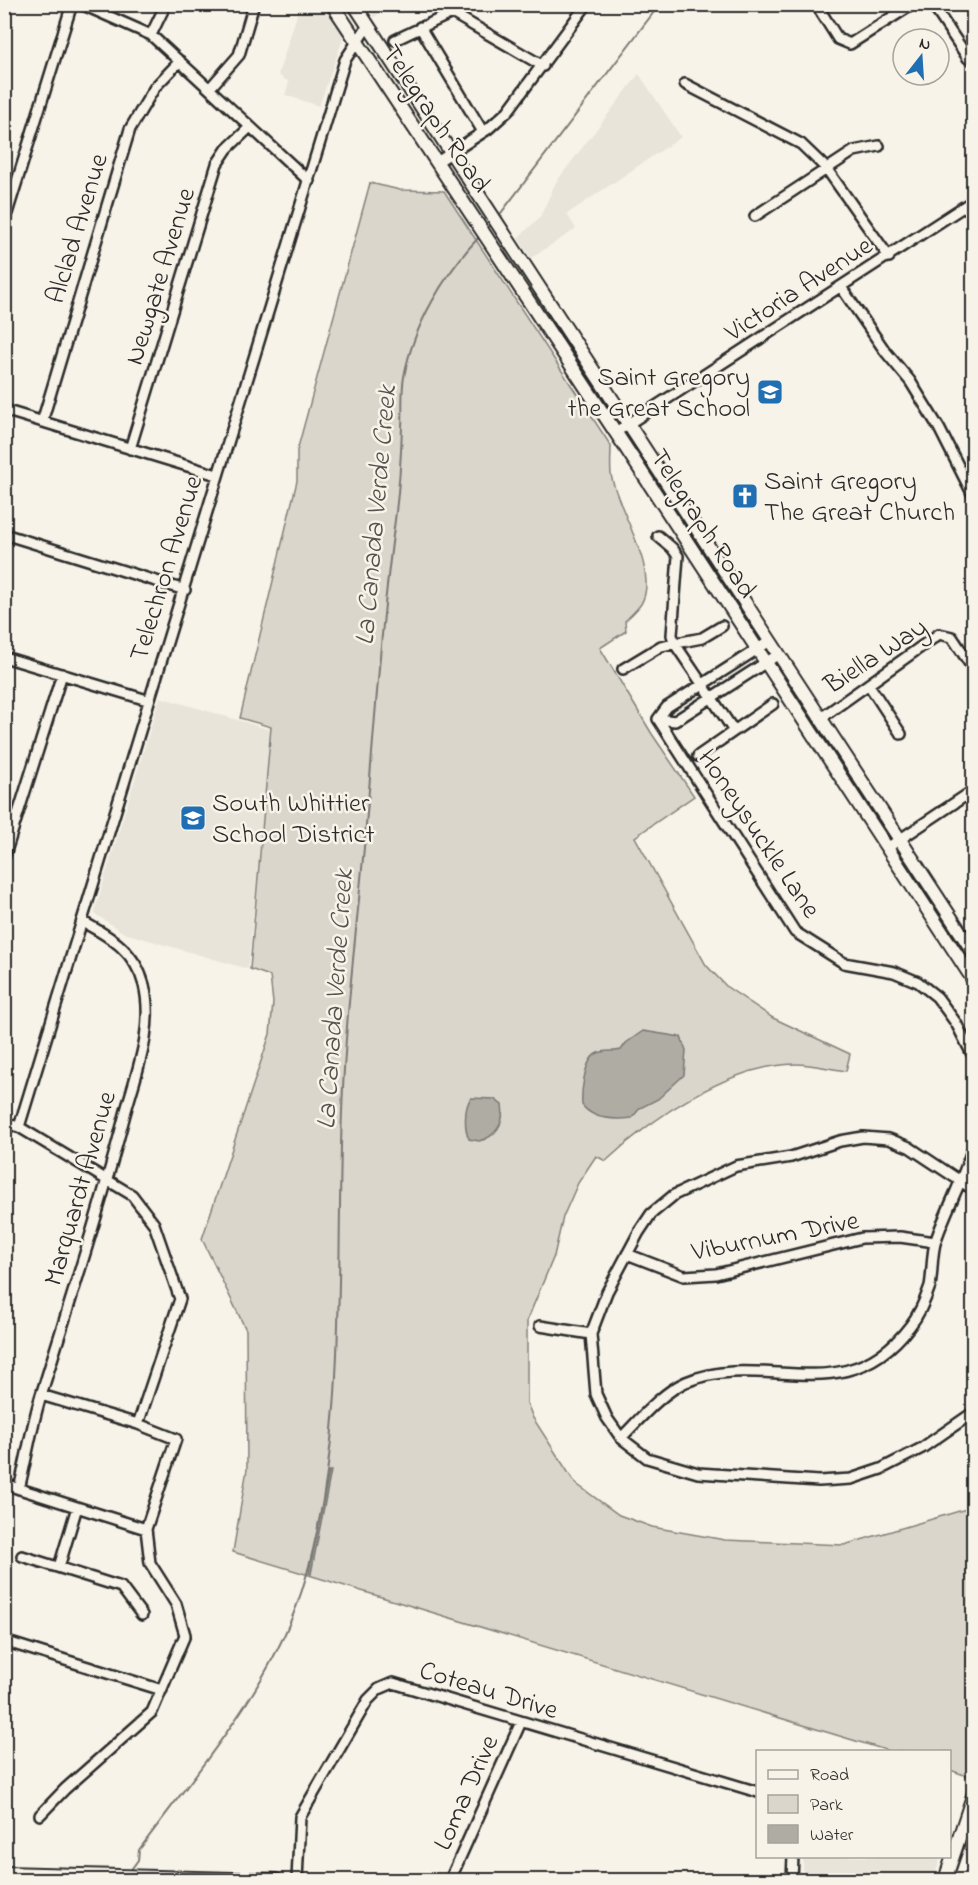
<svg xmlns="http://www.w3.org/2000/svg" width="978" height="1885" font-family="'Indie Flower',sans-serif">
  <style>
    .built { fill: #e8e4da }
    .green { fill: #dad6cc; stroke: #82807c; stroke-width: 1.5 }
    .water { fill: #afaca4; stroke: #7a7874; stroke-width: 1.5 }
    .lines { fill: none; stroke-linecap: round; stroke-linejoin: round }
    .stream { stroke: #7a7874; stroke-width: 2 }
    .minor-casing { stroke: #2b2b2b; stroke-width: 14 }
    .major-casing { stroke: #2b2b2b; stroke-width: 16 }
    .minor { stroke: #f7f3e8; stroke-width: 9 }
    .major { stroke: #f7f3e8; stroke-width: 12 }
    .labels { text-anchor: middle; stroke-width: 5; stroke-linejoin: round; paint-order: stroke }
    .street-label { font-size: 27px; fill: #2b2b2b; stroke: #f7f3e8 }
    .poi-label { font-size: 27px; fill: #2b2b2b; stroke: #f7f3e8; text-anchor: start }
    .water-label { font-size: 28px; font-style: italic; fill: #53524f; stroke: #f7f3e8 }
  </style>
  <rect width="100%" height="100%" fill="#f7f3e8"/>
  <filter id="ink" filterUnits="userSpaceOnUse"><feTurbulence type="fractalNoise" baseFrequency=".0167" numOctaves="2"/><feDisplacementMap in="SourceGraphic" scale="12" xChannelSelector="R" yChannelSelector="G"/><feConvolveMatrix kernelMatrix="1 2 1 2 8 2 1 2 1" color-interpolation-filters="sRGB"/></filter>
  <g filter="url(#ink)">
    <path class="built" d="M300,5h23l19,27 1,7 -24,67 -34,-11 4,-13 -11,-7z
      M366,5h26l-18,12z
      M639,74l42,63 -114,77 9,15 -45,29 -13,-20 22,-21 16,-35z
      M160,697l111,33 -23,239 -124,-36 -29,-19 1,-8z
      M803,1857v-1l138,1 -8,23h-130z"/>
    <path class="green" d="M370,183l30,7 44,1 167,255c0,9 -1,19 0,28 5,34 50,96 30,130 -4,6 -11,12 -16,17l1,10 -26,17 52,86 42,62 -59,41 71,128 21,22 46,31 77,36 -4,17c-16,-2 -34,-7 -50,-7 -67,1 -143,53 -190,97l-10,-5 -18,27 -15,34 -9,39 -27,65v82l6,15 42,65 44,32 33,12 73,13 119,5 129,-38 1,250 -7,19 -17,-6v-18l-61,-1 -656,-199 14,-83 -1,-139 -44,-91 68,-205 3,-31 -3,-27 -20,-7 21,-242 -31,-9 57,-237v-30z"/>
    <path class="water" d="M643,1031l38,6 5,13 -2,25 -26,24 -18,9 -8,10c-17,2 -39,2 -50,-13 -1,-12 2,-44 14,-51 7,-4 17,-2 25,-4l5,-7z
      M471,1098l23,1 8,6c3,18 -6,32 -23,36l-10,-2c-5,-10 -5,-32 2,-41z
      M329,1471h2l-20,103 -2,-1z"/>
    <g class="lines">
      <path class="stream" d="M498,217l162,-213
        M130,1871l8,-11 1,-10c62,-85 138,-169 167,-273 42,-151 30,-310 36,-465 3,-95 16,-192 24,-287 9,-102 15,-203 29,-305 4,-31 6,-61 7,-93 1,-16 -1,-34 2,-50 9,-51 41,-104 76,-141"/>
      <defs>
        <path id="minor" d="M81,4l70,31 158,146
          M816,4l22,35 12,5 63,-40
          M932,4l36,54 6,3
          M420,27l63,105
          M151,35l15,-31
          M395,40l57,-27 91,53
          M685,84l116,60 25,24 63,89
          M210,88l29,-33 15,-51
          M437,162l51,-33 20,-18 79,-107
          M755,216l99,-65 25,-5
          M4,223l68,-219
          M841,287l44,64 25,30 29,47 35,69
          M4,410l213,65
          M42,422l88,-293 25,-42 25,-26
          M616,432l358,-232
          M130,449l87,-285 10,-15 23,-22
          M4,534l181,56
          M658,536l14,12 6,8 -6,79 3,9 59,87
          M4,657l143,43
          M623,669l38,-23 41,-8 20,-12
          M869,685l32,49
          M821,718l118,-84 13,3 22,33
          M658,719l137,213 49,31 50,9 24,10 19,15 19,26 18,35
          M658,719l17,2 104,-67
          M658,719l9,-12 103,-66
          M698,756l75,-52
          M887,848l87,-58
          M4,858l58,-184
          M4,1123l15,4 113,68 22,29 26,75 -42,125 38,15 -30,90 4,34 26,41 9,31 -33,77 -87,77 -25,26
          M19,1127l326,-1067 22,-33
          M974,1190l-65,-43 -20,-8 -26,-2 -23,4 -49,16 -55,9 -62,29 -23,19 -12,18 -32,60 -16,42 5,60 11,24 14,20 26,20 51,15 121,8 32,-2 30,-10 41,-21 52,-36
          M627,1254l57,22 32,-2 146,-36 38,-1 35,5
          M540,1326l51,8
          M41,1395l97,29
          M621,1438c19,-19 40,-45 65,-56 78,-33 158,31 224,-56 8,-10 16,-28 20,-40 3,-15 1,-31 6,-46 11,-33 29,-63 38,-97
          M4,1484l142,45
          M19,1489c8,-32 13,-66 23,-97 28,-91 58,-182 82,-274 11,-42 31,-89 20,-133 -9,-34 -33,-48 -61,-63
          M22,1556l99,31 21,28
          M59,1567l18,-60
          M4,1641l158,49
          M297,1880l3,-63 68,-117 11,-11 14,-6 365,109
          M450,1880l71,-158
          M792,1880l1,-24"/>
        <path id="major" d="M332,4l292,441 350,536
          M354,4l620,949
          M4,1873l272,7
          M945,1880l29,-87
          M960,1880l14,-41"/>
      </defs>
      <use href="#minor" class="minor-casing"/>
      <use href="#major" class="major-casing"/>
      <use href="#minor" class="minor"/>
      <use href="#major" class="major"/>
    </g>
  </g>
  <defs>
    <symbol id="school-square" viewBox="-11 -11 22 22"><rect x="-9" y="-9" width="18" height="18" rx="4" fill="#1f6fb2" stroke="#f7f3e8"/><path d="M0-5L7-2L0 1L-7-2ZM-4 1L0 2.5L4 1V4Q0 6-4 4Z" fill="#fff"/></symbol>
    <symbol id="church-square" viewBox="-11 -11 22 22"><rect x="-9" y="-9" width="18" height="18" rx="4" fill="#1f6fb2" stroke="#f7f3e8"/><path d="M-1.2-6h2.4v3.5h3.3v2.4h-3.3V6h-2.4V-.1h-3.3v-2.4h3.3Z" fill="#fff"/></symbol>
  </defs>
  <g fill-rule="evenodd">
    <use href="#school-square" x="755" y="377" width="30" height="30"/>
    <use href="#church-square" x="730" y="481" width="30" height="30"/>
    <use href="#school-square" x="178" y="803" width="30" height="30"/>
  </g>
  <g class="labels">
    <g class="street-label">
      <text transform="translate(437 118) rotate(56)" y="9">Telegraph Road</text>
      <text transform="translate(76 228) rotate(-73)" y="9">Alclad Avenue</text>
      <text transform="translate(159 276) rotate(-73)" y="9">Newgate Avenue</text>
      <text transform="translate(798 288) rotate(-33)" y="9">Victoria Avenue</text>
      <text transform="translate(704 523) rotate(57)" y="9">Telegraph Road</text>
      <text transform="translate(165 568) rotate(-73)" y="9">Telechron Avenue</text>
      <text transform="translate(875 655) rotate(-33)" y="9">Biella Way</text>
      <text transform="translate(760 833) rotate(56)" y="9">Honeysuckle Lane</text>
      <text transform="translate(79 1188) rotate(-74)" y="9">Marquardt Avenue</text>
      <text transform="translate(775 1235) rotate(-11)" y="9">Viburnum Drive</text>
      <text transform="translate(489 1689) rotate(17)" y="9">Coteau Drive</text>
      <text transform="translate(465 1792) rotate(-66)" y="9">Loma Drive</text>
    </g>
    <g class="poi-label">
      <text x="750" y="385" text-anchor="end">Saint Gregory<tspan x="750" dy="31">the Great School</tspan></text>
      <text x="764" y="489">Saint Gregory<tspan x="764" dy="31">The Great Church</tspan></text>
      <text x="212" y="811">South Whittier<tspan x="212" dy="31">School District</tspan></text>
    </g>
    <g class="water-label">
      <text transform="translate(374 515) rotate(-85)" y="10">La Canada Verde Creek</text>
      <text transform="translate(333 999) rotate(-86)" y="10">La Canada Verde Creek</text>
    </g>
  </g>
  <rect width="978" height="1885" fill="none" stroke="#f7f3e8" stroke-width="24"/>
  <rect x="12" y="12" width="954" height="1861" fill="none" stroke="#2b2b2b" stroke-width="2" filter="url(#ink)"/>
  <rect x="756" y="1750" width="195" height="108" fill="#f7f3e8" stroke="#a5a39c" stroke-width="1.5"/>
  <rect x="768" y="1770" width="30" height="9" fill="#f7f3e8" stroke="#a5a39c" stroke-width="1.5"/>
  <text x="810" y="1780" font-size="18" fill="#2b2b2b">Road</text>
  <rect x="768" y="1795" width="30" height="18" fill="#dad6cc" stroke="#a5a39c" stroke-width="1.5"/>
  <text x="810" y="1810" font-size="18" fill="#2b2b2b">Park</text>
  <rect x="768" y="1825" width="30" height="18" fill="#afaca4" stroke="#a5a39c" stroke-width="1.5"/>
  <text x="810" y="1840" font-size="18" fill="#2b2b2b">Water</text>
  <g transform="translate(921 57) rotate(17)"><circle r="28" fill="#f7f3e8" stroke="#a5a39c" stroke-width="1.5"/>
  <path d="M0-4.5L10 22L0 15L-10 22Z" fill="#1f6fb2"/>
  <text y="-9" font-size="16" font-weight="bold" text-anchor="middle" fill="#2b2b2b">N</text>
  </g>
</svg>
